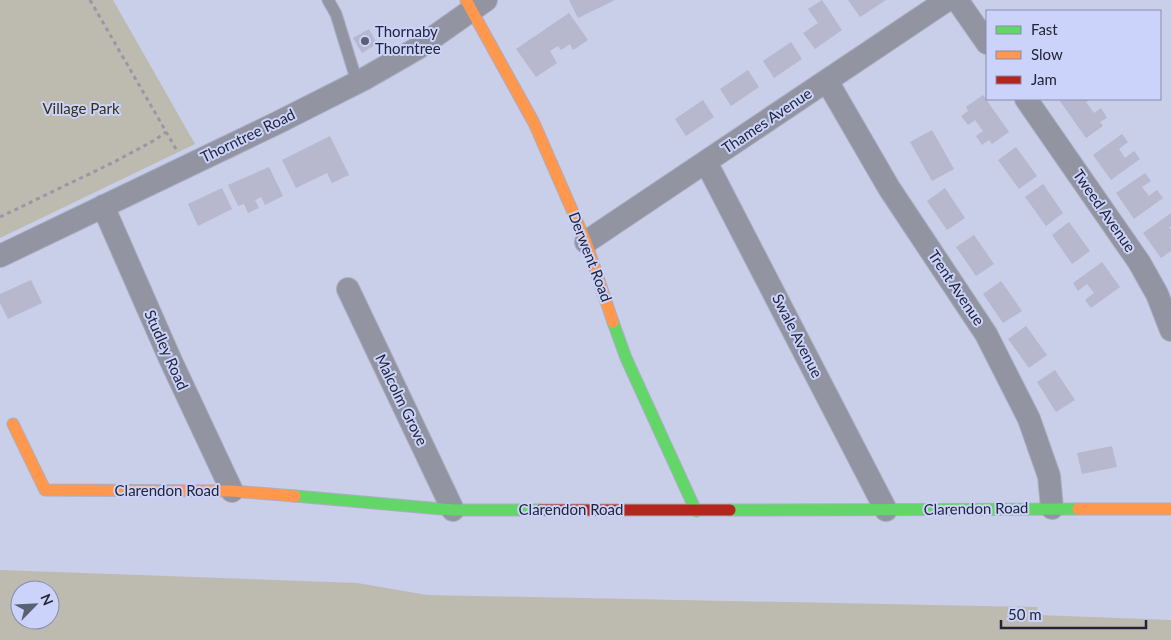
<svg xmlns="http://www.w3.org/2000/svg" width="1171" height="640" font-family="Lato,sans-serif">
  <style>
    .green { fill: #bdbaaf; fill-rule: evenodd }
    .building { fill: #b7b7ce }
    .lines { fill: none; stroke-linecap: round; stroke-linejoin: round }
    .lane-casing { stroke: #aaaec3; stroke-width: 13 }
    .street-casing { stroke: #aaaec3; stroke-width: 24 }
    .fast-casing { stroke: #aaaec3; stroke-width: 13 }
    .slow-casing { stroke: #aaaec3; stroke-width: 13 }
    .jam-casing { stroke: #aaaec3; stroke-width: 13 }
    .path { stroke: #9698a8; stroke-width: 3; stroke-dasharray: 4 4; stroke-linecap: butt }
    .lane { stroke: #9294a2; stroke-width: 11 }
    .street { stroke: #9294a2; stroke-width: 22 }
    .fast { stroke: #63d668; stroke-width: 11 }
    .slow { stroke: #ff974d; stroke-width: 11 }
    .jam { stroke: #b3261e; stroke-width: 11 }
    .poi-dot { fill: #5c6075; stroke: #cbd3fb; stroke-width: 2 }
    .labels { text-anchor: middle; stroke-width: 4; stroke-linejoin: round; paint-order: stroke }
    .poi-label { font-size: 15px; fill: #212537; stroke: #cbd3fb; text-anchor: start }
    .park-label { font-size: 15px; fill: #362f10; stroke: #cbd3fb }
    .street-label { font-size: 15px; fill: #212537; stroke: #cbd3fb }
  </style>
  <rect width="100%" height="100%" fill="#c9cee9"/>
  <path class="green" d="M0,0h113l82,144 -195,94z
    M0,570l357,13 70,12 610,12 1,8 133,5v20h-1171zM20,590h30v30h-30z"/>
  <path class="building" d="M569,0h46l-37,18z
    M822,0l20,30 -27,19 -12,-16 15,-10 -10,-14z
    M848,0h38l-26,17z
    M569,13l19,27 -15,10 -3,-6 -9,6 -3,-4 -8,5 7,12 -21,14 -20,-28z
    M369,29l8,15 -15,9 -9,-15z
    M791,42l11,17 -28,19 -11,-17z
    M748,70l11,17 -28,19 -11,-17z
    M983,95l26,37 -17,12 -3,-4 -7,5 -6,-9 7,-5 -8,-11 -7,5 -7,-9 7,-5 -2,-4z
    M1063,99h28l-5,3 8,11 7,-5 6,10 -7,4 3,4 -17,12 -26,-37z
    M703,100l11,17 -28,19 -11,-17z
    M932,130l22,39 -22,12 -22,-39z
    M1122,134l6,8 -9,7 6,9 9,-7 6,8 -29,21 -18,-25z
    M330,136l19,39 -17,8 -5,-10 -31,15 -14,-28z
    M1016,147l21,29 -18,13 -21,-29z
    M269,167l14,29 -18,9 -4,-8 -6,3 4,8 -11,5 -4,-9 -6,2 -10,-21z
    M1145,173l6,8 -9,6 7,9 8,-6 6,8 -29,21 -18,-26z
    M1043,184l20,29 -17,13 -21,-29z
    M222,188l10,21 -34,17 -10,-22z
    M945,188l20,30 -18,12 -20,-29z
    M1171,213v13l-2,1 2,2v22l-10,7 -18,-25z
    M1069,222l21,29 -18,13 -20,-29z
    M974,235l20,29 -18,12 -20,-29z
    M1102,262l18,25 -29,21 -6,-8 9,-7 -3,-4 -4,-5 -9,7 -5,-8z
    M31,280l11,23 -34,16 -8,-16v-9z
    M1001,281l21,30 -19,12 -20,-29z
    M1026,326l21,29 -18,13 -21,-29z
    M1055,370l20,30 -19,12 -19,-30z
    M1112,446l5,21 -35,7 -5,-21z"/>
  <g class="lines">
    <defs>
      <path id="lane" d="M328,0l8,14 21,68"/>
      <path id="street" d="M957,0l30,43
        M827,81l62,107 97,146 43,85 20,57 3,32
        M1026,99l113,163 18,32 14,36
        M706,162l180,348
        M103,206l68,155 61,130
        M586,242l361,-242
        M0,256l277,-133 87,-44 54,-31 68,-48
        M348,289l105,221"/>
      <path id="fast" d="M613,322l13,36 70,153
        M295,496l158,14h87
        M730,510l348,-1"/>
      <path id="slow" d="M466,0l68,123 52,119 27,80
        M13,424l32,66 187,1 63,5
        M1078,509h93"/>
      <path id="jam" d="M540,510h190"/>
    </defs>
    <use href="#lane" class="lane-casing"/>
    <use href="#street" class="street-casing"/>
    <use href="#fast" class="fast-casing"/>
    <use href="#slow" class="slow-casing"/>
    <use href="#jam" class="jam-casing"/>
    <path class="path" d="M90,0l86,149
      M0,217l114,-55 41,-22 11,-8"/>
    <use href="#lane" class="lane"/>
    <use href="#street" class="street"/>
    <use href="#fast" class="fast"/>
    <use href="#slow" class="slow"/>
    <use href="#jam" class="jam"/>
  </g>
  <circle class="poi-dot" cx="365" cy="41" r="5"/>
  <g class="labels">
    <g class="poi-label">
      <text x="375" y="37">Thornaby<tspan x="375" dy="17">Thorntree</tspan></text>
    </g>
    <g class="park-label">
      <text x="81" y="114">Village Park</text>
    </g>
    <g class="street-label">
      <text transform="translate(767 121) rotate(-34)" y="5">Thames Avenue</text>
      <text transform="translate(248 136) rotate(-26)" y="5">Thorntree Road</text>
      <text transform="translate(1104 211) rotate(55)" y="5">Tweed Avenue</text>
      <text transform="translate(590 257) rotate(69)" y="5">Derwent Road</text>
      <text transform="translate(956 288) rotate(56)" y="5">Trent Avenue</text>
      <text transform="translate(797 336) rotate(63)" y="5">Swale Avenue</text>
      <text transform="translate(166 350) rotate(66)" y="5">Studley Road</text>
      <text transform="translate(401 400) rotate(64)" y="5">Malcolm Grove</text>
      <text x="167" y="496">Clarendon Road</text>
      <text transform="translate(976 509) rotate(-1)" y="5">Clarendon Road</text>
      <text x="571" y="515">Clarendon Road</text>
    </g>
  </g>
  <rect x="986" y="10" width="175" height="90" fill="#cbd3fb" stroke="#878dad"/>
  <rect x="996" y="26" width="25" height="8" fill="#63d668" stroke="#878dad"/>
  <text x="1031" y="35" font-size="15" fill="#212537">Fast</text>
  <rect x="996" y="51" width="25" height="8" fill="#ff974d" stroke="#878dad"/>
  <text x="1031" y="60" font-size="15" fill="#212537">Slow</text>
  <rect x="996" y="76" width="25" height="8" fill="#b3261e" stroke="#878dad"/>
  <text x="1031" y="85" font-size="15" fill="#212537">Jam</text>
  <g transform="translate(35 605) rotate(66)"><circle r="24" fill="#cbd3fb" stroke="#878dad"/>
  <path d="M0-4L9 19L0 12L-9 19Z" fill="#5c6075"/>
  <text y="-8" font-size="14" font-weight="bold" text-anchor="middle" fill="#212537">N</text>
  </g>
  <path d="M1001 620v8h145v-8" fill="none" stroke="#212537" stroke-width="2.5"/>
  <text x="1008" y="620" font-size="15" fill="#212537" stroke="#cbd3fb" stroke-width="4" paint-order="stroke">50 m</text>
</svg>
